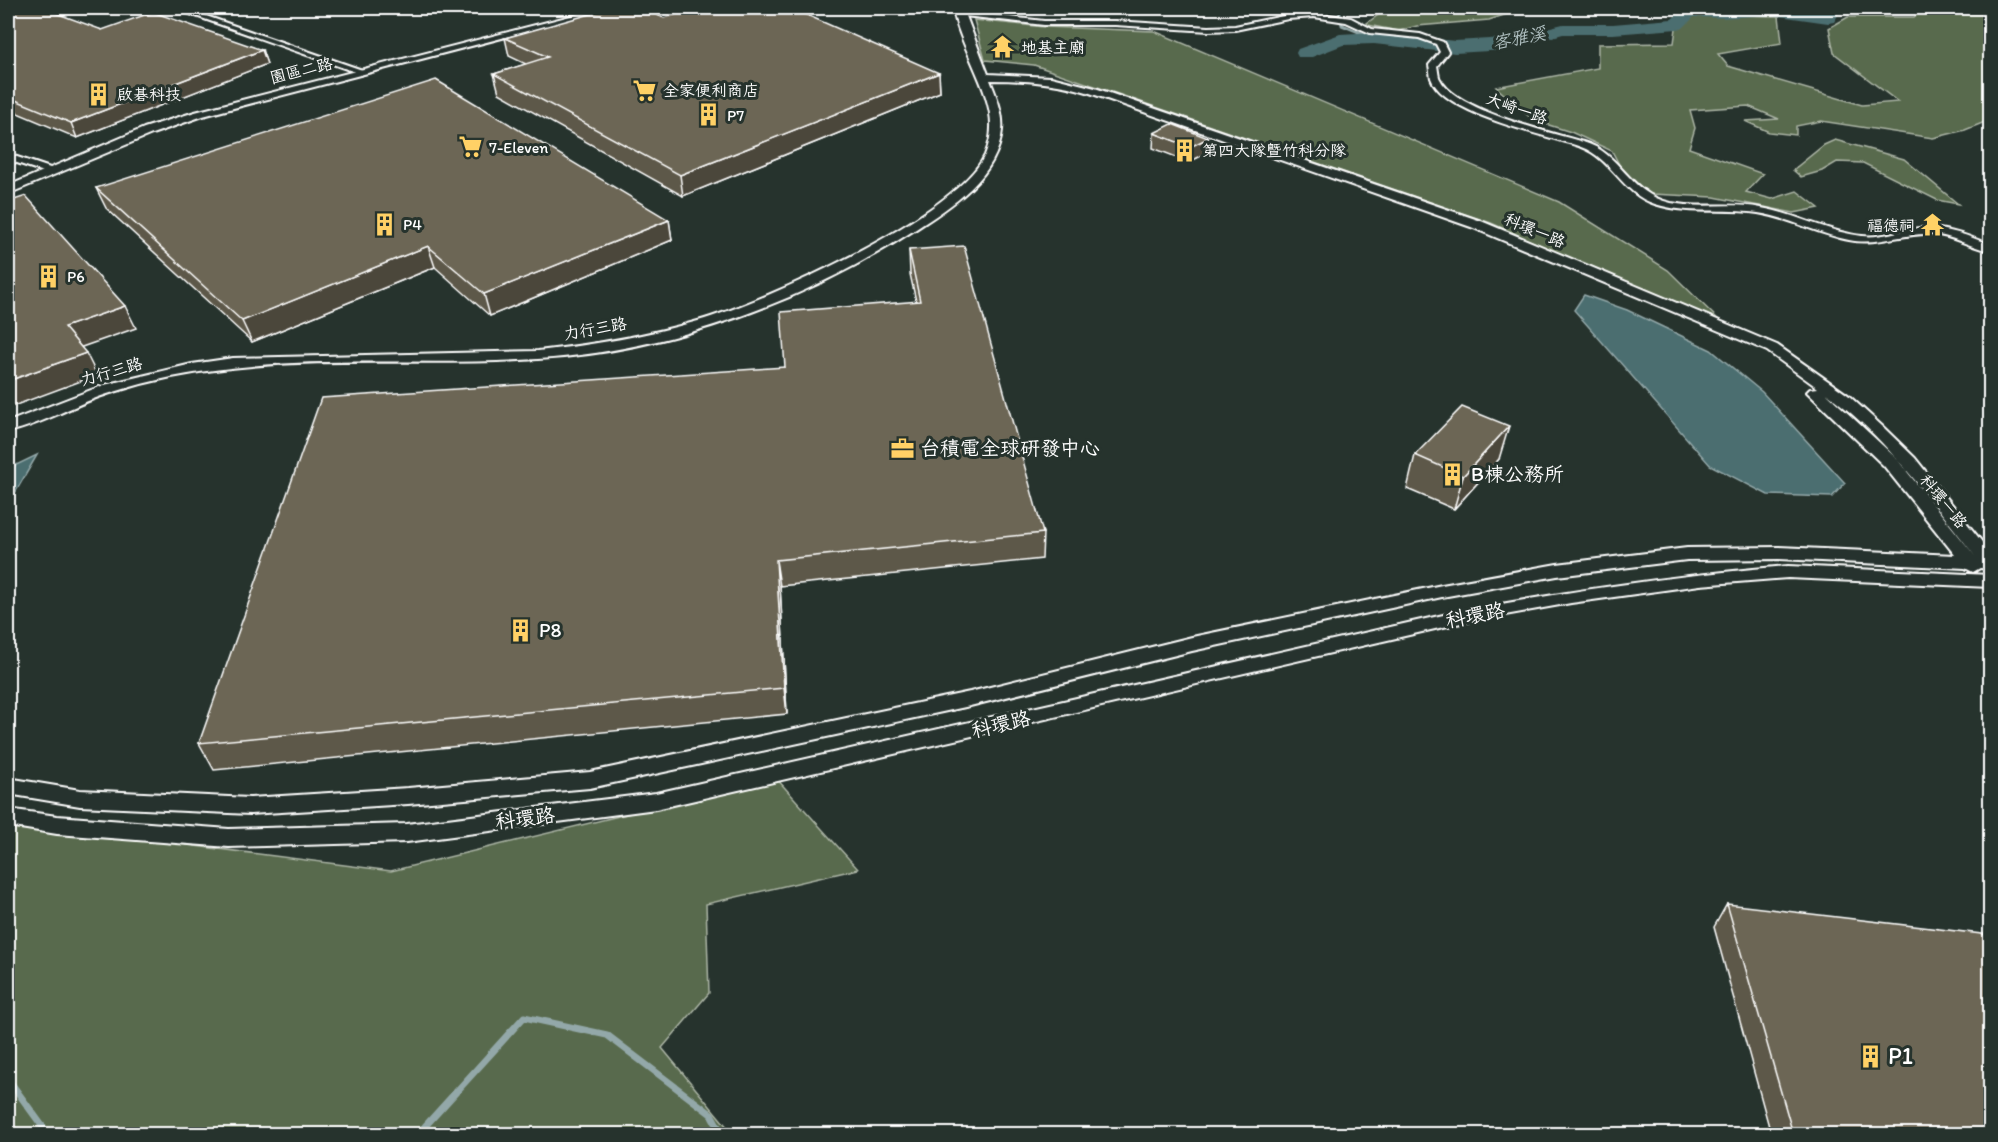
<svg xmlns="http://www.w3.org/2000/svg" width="1998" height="1142" font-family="Itim,'LXGW WenKai TC',sans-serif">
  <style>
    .green { fill: #596b4e; stroke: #acb5a6; stroke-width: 1.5 }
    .water { fill: #4b6e70; stroke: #93a8a9; stroke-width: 1.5 }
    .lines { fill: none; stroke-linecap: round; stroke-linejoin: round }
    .stream-far1 { stroke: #93a8a9; stroke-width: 3 }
    .stream { stroke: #93a8a9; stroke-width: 7 }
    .river { fill: #4b6e70; fill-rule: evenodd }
    .minor-casing { stroke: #fff; stroke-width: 4 }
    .tertiary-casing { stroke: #fff; stroke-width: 4 }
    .minor { fill: #26332d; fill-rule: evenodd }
    .tertiary { fill: #26332d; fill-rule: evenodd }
    .wall { fill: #5d5848; stroke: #fff; stroke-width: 1.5 }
    .shaded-wall { fill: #4c473b; stroke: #fff; stroke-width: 1.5 }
    .building { fill: #6c6654; stroke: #fff; stroke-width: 1.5 }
    .labels { text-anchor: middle; stroke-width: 6; stroke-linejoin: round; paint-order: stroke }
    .far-poi-label { font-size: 16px; fill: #fff; stroke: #26332d; text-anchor: start }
    .far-street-label { font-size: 16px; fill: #fff; stroke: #26332d }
    .far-water-label { font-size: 18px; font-style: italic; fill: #aebebf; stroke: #26332d }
    .poi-label { font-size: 20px; fill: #fff; stroke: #26332d; text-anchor: start }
    .street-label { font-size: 20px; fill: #fff; stroke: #26332d }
    .near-poi-label { font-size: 24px; fill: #fff; stroke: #26332d; text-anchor: start }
  </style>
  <rect width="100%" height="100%" fill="#26332d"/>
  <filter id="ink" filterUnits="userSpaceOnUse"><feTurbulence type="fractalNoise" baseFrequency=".0167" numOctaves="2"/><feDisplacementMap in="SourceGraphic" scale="12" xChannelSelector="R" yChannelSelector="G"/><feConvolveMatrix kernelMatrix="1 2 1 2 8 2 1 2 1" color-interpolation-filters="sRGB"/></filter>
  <g filter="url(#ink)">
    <path class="green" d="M1388,8h292l-167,4 -24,8 -72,6 -19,5 -30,-6 -1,-2z
      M1924,8h66v112l-25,10 -32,8 -112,-17 -25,5v9l-27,-3 -24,-11 34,-2 -31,-13 -58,4 5,18 -6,20 74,26 -17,18 26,7 25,-8 22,17 -25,5 -80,-16 -63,-3 -27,-20 -12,-23 -41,-19 -38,-12 -37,-33 102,-19v-24l76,-1 4,-29 101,2 3,27 -64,11 10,12 134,39 36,-3 -64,-49 -5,-25 19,-11h66z
      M974,20l71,7 109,4 405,171 109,68 59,58 -236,-105 -457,-158 -49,-5z
      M1835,140l69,19 54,45 -21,-4 -74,-37 -26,-1 -15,9 -21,6 -8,-7 31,-25z
      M776,778l82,91 -152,35 3,89 -47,55 71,86h-725v-312l383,49z"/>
    <path class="water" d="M1584,295l43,15 84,40 51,42 83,91 -13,14 -64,-2 -58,-30 -136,-155z
      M37,455l-29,50v-36z"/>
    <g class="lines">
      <path class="stream-far1" d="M1339,8l3,17 32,13"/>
      <path class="stream" d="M8,1079l40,55
        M418,1134l106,-117 83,18 104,79 11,20"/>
      <path class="river" d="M1683,8h109l30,4 3,-4h14l2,2 -7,12 -6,1 -56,-8 -49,3 -29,-1 -11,11 -6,1 -64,5h-50l-57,16 -51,3 -81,-9 -31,1 -31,12h-14l-2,-4 2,-4 42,-15 34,-2 81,9 51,-3 57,-14h50l59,-5z"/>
      <defs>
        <path id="minor" d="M173,8h10l185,64 -7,2z
          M958,11l86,10h71l94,6 26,-1 53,-11 26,-2 37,5 21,11 48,5 23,8 5,10 -11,14c1,3 1,10 3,13 16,32 110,53 143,63 39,11 44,51 88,61 30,6 61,-1 90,5 35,6 66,24 101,28 17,2 33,-4 49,-7 28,-4 54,5 79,16v6c-20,-4 -38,-16 -60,-17 -28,-1 -53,12 -81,6 -31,-6 -59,-22 -91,-27 -35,-5 -69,2 -103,-9 -33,-10 -43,-46 -74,-57 -34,-12 -137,-32 -150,-69 -1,-4 -1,-9 -2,-13l11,-13 -4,-8 -17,-6 -49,-5 -24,-11 -32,-5 -26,2 -53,11 -26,1 -94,-6h-71l-89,-10 -1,-2z
          M8,154l45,15 2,2 -5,3 -42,-14z"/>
        <path id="tertiary" d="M602,8h15l-414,108 -51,18 -144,60v-8l136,-58 51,-16z
          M953,8h10l25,66 63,3 44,11 386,133 296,124 71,50 34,31 33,32 75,94v17l-10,-1 -7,4 -8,-4 -186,-9 -92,1 -130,16 -115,21 -250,54 -222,55 -380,82 -182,16 -158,10 -170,-8 -72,-12v-16l72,12 170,8 158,-10 182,-16 380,-80 222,-55 250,-52 115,-21 130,-16 92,-1 176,8 -71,-89 -77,-74 3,-3 8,-1 -51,-37 -296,-124 -384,-135c-32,-10 -64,-12 -97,-12 6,15 14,34 12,50 -4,46 -50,76 -86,99 -110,72 -246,122 -378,130 -102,7 -206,-3 -307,9 -39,4 -80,12 -117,24 -36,10 -70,32 -106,40v-10l96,-37 88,-21 41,-6 305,-7c54,-6 108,-15 160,-30 66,-19 258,-105 287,-166 3,-7 6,-19 6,-27 2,-36 -33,-84 -38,-120zM1826,393c60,44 104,106 149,163l-79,-98z
          M1788,566l202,9v12l-202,-9 -88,7 -129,18 -110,20 -805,186 -249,33 -178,5 -172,-13 -49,-8v-17l49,7 172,13 178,-5 249,-31 805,-182c109,-20 217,-36 327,-45z"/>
      </defs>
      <use href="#minor" class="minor-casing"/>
      <use href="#tertiary" class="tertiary-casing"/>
      <use href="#minor" class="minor"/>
      <use href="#tertiary" class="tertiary"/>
    </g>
    <path class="wall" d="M8,8l94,22 160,20 5,14 -190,74 -69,-29z
      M664,18l275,55 1,19 -257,104 -184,-103 -5,-19 32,-10 -17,-8 -4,-18z
      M1154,133l53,20 -18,9 -36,-14z
      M96,188l573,32 3,20 -182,76 -55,-49 -183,75 -146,-134z
      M909,250l134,283 -1,26 -262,27 7,128 -573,56 -15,-27 586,-376 131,-66 -6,-27z
      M1415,455l84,4 -45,50 -47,-20z
      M1727,904l263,230h-219l-57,-207z"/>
    <path class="shaded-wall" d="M262,50l5,14 -190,74 -6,-15z
      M939,73l1,19 -257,104 -3,-21z
      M1208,138l-1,15 -18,9 1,-15z
      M669,220l3,20 -182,76 -6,-22z
      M428,246l7,21 -183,75 -10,-21z
      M125,306l11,22 -60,21 -12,-22z
      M86,353l11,22 -89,33v-27z
      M1509,426l-10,33 -45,50 9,-33z
      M776,560l4,26 7,128 -3,-26z"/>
    <path class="building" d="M8,8h34l60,22 51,-18 109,38 -191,73 -63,-26z
      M612,8h29l23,10 34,-10h93l148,65 -259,102 -186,-101 54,-17 -43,-19z
      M436,80l233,140 -185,74 -56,-48 -186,75 -146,-133z
      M1172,124l36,14 -18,9 -36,-14z
      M26,196l99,110 -61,21 22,26 -78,28v-179z
      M964,246l79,287 -267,27 8,128 -585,55 122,-345 464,-31 -4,-55 139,-11 -11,-51z
      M1462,407l47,19 -46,50 -48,-21z
      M1727,904l263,31v199h-197z"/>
  </g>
  <defs>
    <symbol id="temple-bare" viewBox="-9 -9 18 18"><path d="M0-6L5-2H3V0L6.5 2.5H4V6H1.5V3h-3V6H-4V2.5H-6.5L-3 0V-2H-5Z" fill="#ffd166" stroke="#26332d" stroke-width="2.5" paint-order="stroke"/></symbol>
    <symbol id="supermarket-bare" viewBox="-9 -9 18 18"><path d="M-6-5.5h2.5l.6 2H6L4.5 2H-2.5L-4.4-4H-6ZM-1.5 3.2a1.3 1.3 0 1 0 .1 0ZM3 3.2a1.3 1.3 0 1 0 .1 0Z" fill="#ffd166" stroke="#26332d" stroke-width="2.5" paint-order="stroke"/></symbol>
    <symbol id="building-bare" viewBox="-9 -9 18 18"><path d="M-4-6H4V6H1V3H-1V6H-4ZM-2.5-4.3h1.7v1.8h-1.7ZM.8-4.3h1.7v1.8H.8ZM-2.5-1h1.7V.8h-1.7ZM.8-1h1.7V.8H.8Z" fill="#ffd166" stroke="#26332d" stroke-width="2.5" paint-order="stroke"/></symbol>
    <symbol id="office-bare" viewBox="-9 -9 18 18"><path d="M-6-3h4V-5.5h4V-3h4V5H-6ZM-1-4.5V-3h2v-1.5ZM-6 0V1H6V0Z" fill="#ffd166" stroke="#26332d" stroke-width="2.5" paint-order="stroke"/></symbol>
  </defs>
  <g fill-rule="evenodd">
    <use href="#temple-bare" x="986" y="30" width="33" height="33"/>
    <use href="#supermarket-bare" x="628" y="74" width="33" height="33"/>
    <use href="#building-bare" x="82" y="78" width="33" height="33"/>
    <use href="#building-bare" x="692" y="98" width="33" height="33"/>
    <use href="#supermarket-bare" x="454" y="130" width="33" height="33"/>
    <use href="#building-bare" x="1168" y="134" width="33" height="33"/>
    <use href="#building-bare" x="368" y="208" width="33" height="33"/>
    <use href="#temple-bare" x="1916" y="208" width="33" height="33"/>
    <use href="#building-bare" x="32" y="260" width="33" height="33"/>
    <use href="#office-bare" x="886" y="432" width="33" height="33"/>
    <use href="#building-bare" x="1436" y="458" width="33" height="33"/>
    <use href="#building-bare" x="504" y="614" width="33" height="33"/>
    <use href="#building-bare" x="1854" y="1040" width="33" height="33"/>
  </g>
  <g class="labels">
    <g class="far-poi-label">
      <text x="1021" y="53">地基主廟</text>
      <text x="663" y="96">全家便利商店</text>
      <text x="117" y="100">啟碁科技</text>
      <text x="727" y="121">P7</text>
      <text x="489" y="153">7-Eleven</text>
      <text x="1202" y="156">第四大隊暨竹科分隊</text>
      <text x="403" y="230">P4</text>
      <text x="1915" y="231" text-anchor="end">福德祠</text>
      <text x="67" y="282">P6</text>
    </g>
    <g class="far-street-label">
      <text transform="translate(301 70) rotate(-14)" y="6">園區二路</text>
      <text transform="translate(1517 108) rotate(20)" y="6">大崎一路</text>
      <text transform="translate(1535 230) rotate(23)" y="6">科環一路</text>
      <text transform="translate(595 328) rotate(-10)" y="6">力行三路</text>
      <text transform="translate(111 371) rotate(-16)" y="6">力行三路</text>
      <text transform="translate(1944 501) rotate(51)" y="6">科環一路</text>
    </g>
    <g class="far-water-label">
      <text transform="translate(1519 38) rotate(-11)" y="6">客雅溪</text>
    </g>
    <g class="poi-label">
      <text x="920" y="455">台積電全球研發中心</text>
      <text x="1471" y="481">B棟公務所</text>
      <text x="539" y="637">P8</text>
    </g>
    <g class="street-label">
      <text transform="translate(1475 615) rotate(-11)" y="7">科環路</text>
      <text transform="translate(1001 724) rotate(-13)" y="7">科環路</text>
      <text transform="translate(525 818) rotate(-7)" y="7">科環路</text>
    </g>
    <g class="near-poi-label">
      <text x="1888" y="1064">P1</text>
    </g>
  </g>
  <rect width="1998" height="1142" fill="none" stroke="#26332d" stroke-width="30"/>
  <rect x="15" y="15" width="1968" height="1112" fill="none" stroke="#fff" stroke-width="2" filter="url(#ink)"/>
</svg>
